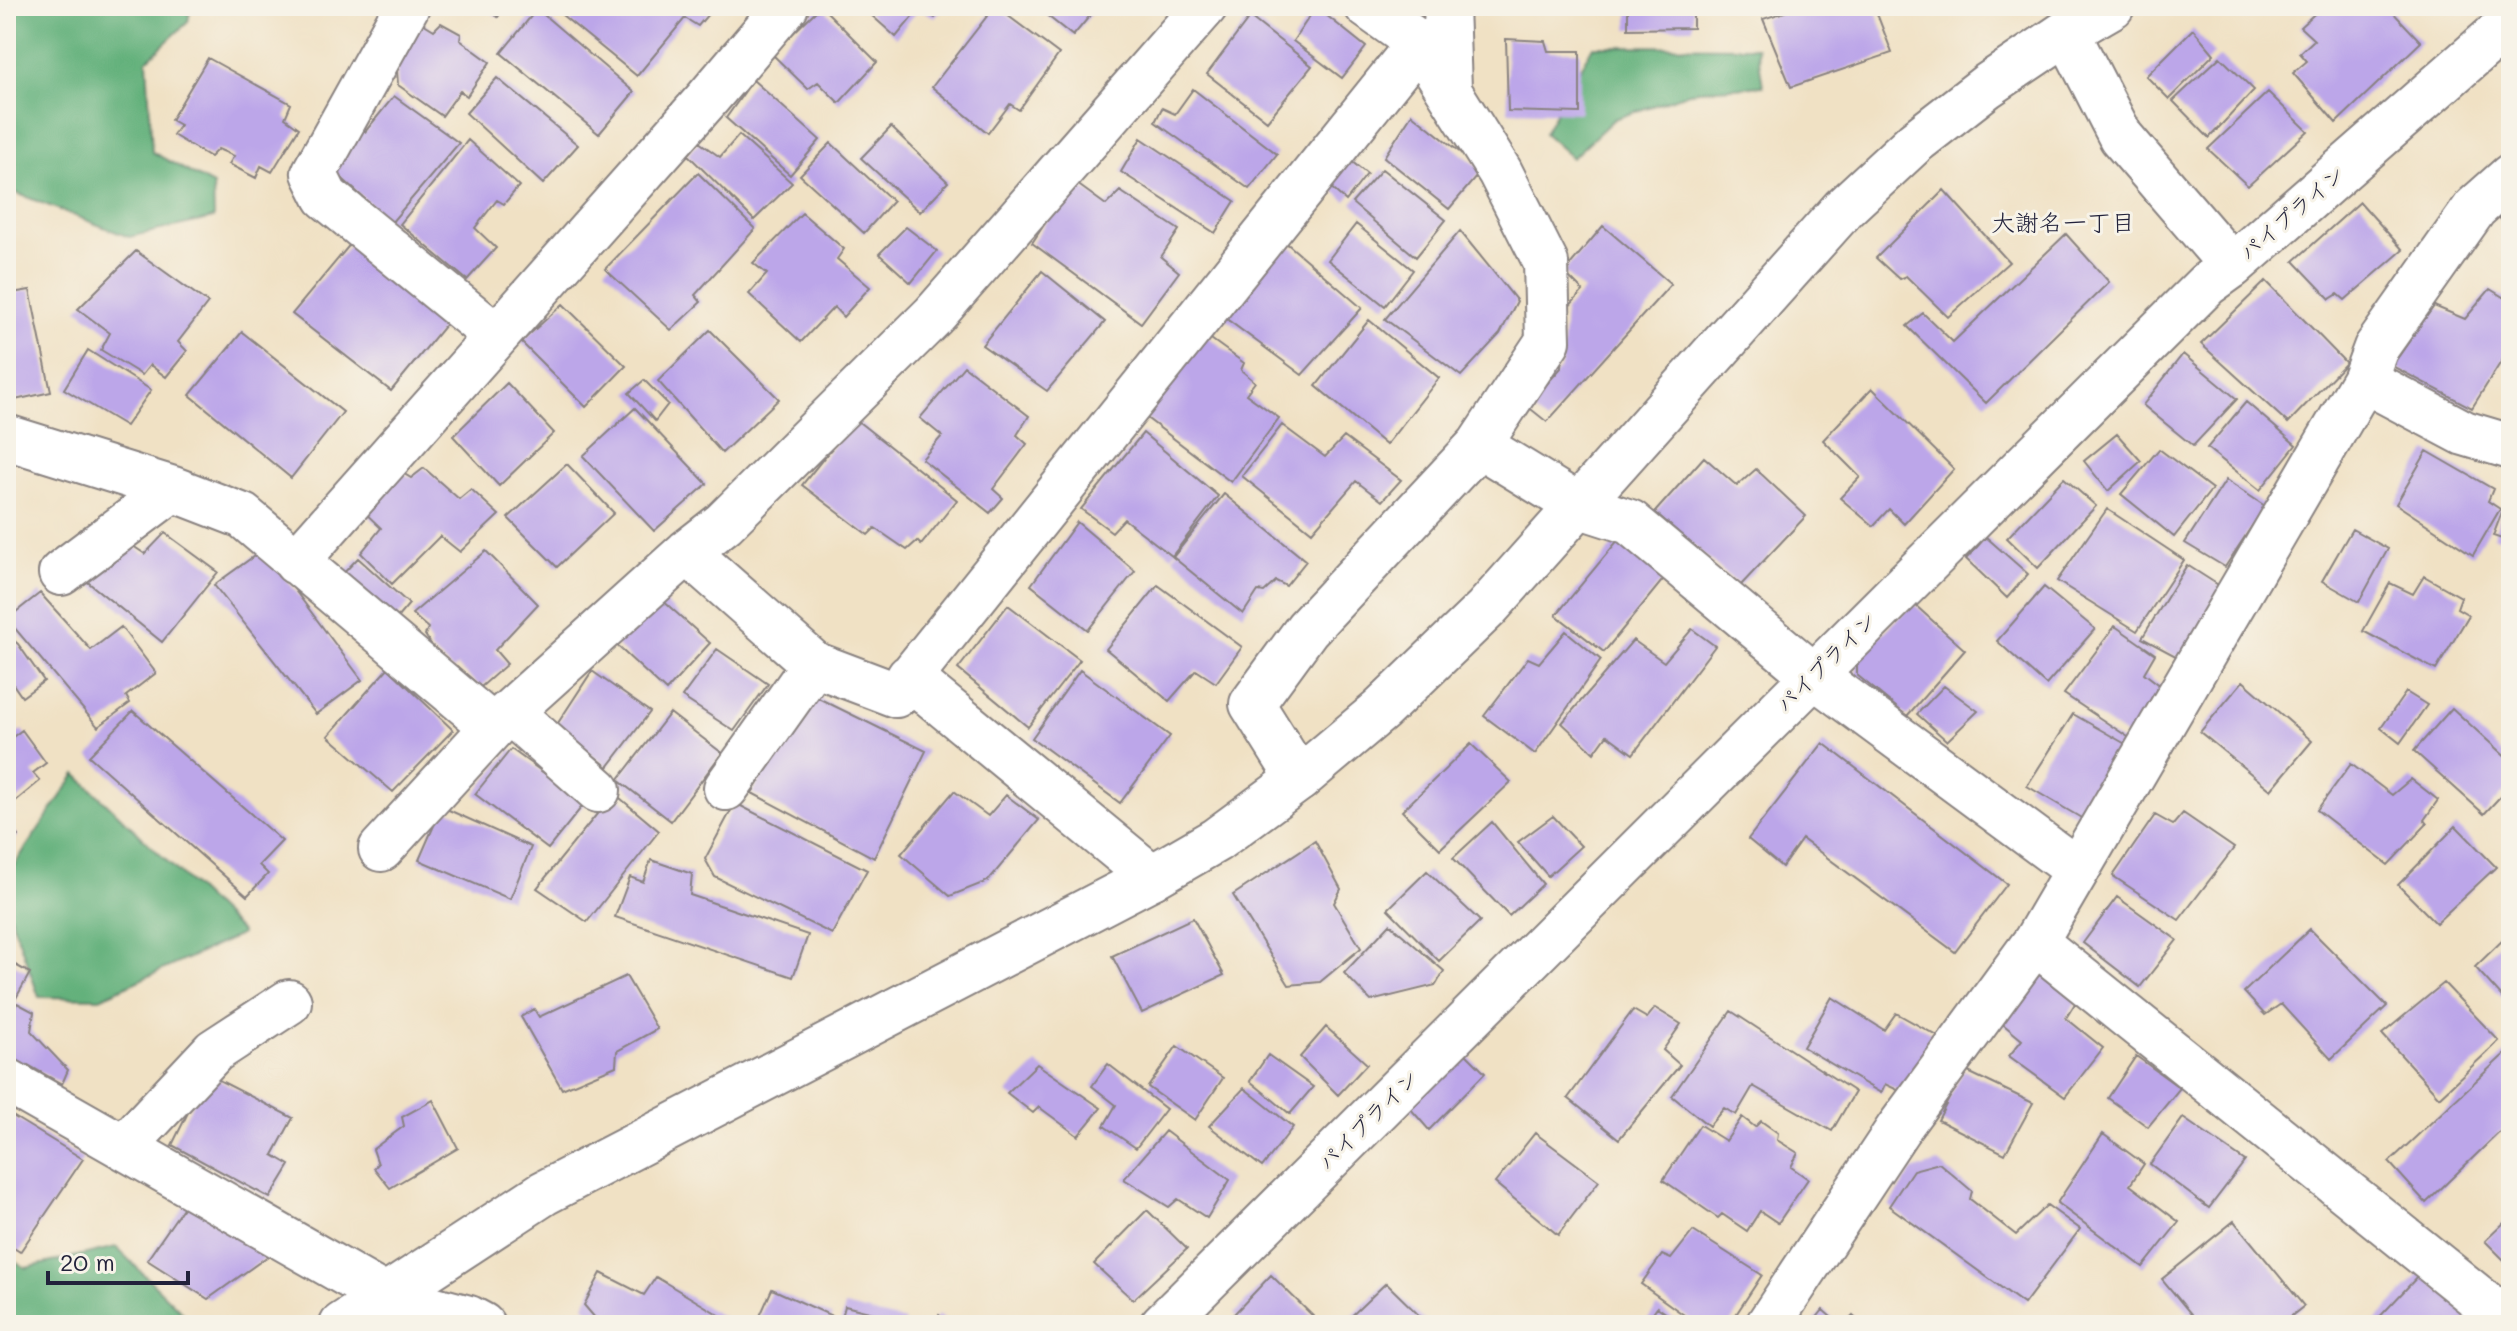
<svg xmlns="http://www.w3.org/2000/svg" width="2517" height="1331" font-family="Mali,'Klee One',sans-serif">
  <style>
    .forest { fill: #62b07a; stroke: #42695a; stroke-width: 2 }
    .building { fill: #bca6e9 }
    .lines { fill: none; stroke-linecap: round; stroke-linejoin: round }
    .street-casing { stroke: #898280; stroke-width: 48 }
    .secondary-casing { stroke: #898280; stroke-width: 48 }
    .street { stroke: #fff; stroke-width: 44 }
    .secondary { stroke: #fff; stroke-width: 44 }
    .labels { text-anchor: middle; stroke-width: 6; stroke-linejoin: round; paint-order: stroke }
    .street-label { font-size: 22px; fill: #22223b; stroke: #f7f3e8 }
    .neighbourhood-label { font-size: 24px; fill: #22223b; stroke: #f7f3e8 }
  </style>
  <rect width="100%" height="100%" fill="#f7f3e8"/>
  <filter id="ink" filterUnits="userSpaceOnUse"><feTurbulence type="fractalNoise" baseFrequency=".0125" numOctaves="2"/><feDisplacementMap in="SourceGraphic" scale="16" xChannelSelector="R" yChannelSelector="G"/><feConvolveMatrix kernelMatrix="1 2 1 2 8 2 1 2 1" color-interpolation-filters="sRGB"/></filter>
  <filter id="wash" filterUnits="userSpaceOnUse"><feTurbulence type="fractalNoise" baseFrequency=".006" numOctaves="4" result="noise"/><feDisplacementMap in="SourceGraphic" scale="32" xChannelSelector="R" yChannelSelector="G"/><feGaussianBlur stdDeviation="1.8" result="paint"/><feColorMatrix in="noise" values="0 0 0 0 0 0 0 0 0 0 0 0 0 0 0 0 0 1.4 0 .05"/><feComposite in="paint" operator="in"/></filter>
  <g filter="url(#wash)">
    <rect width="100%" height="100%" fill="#f0e1c4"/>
    <path class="forest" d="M6,6h185l-3,16 -41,38 5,92 61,33 1,33 -85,19 -123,-48z
      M1593,46l164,1 6,39 -65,4 -84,29 -42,39 -28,-25z
      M76,774l166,159v1l-142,64 -61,-1 -33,-93v-27z
      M116,1247l74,73 -6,5h-178v-69l20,12z"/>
    <g id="blocks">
      <path class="building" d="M482,6h23l-7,11z
        M551,6h164l-17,20 -13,-8 -48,58z
        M821,6l56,56 -38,41 -21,-21 -10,7 -36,-35z
        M861,6h83l-9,12 -16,-9 -23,28z
        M995,6l64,48 -40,56 -9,-6 -22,29 -56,-46z
        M1035,6h63l-25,30z
        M1628,6h65v22l-65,1z
        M1803,6h71l18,47 -101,34 -28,-68z
        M2323,6h64l34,36 -85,81 -43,-50 14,-12 -7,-8 14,-13 -14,-13z
        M1316,7l50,40 -24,31 -49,-37z
        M537,9l97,83 -35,42 -98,-81z
        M1250,17l62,49 -45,55 -60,-47z
        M421,22l13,8 7,-7 20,11 -1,6 30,22 -23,34 -7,-5 -18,25 -44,-31 -2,-29z
        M2193,29l21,25 -45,45 -23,-23z
        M1506,39l39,2 3,10h32v62l-72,-2z
        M2220,57l34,33 -45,48 -36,-37z
        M208,58l83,46 -6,14 14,10 -27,44 -11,-6 -5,12 -27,-14 5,-8 -16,-7 -8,8 -37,-22 7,-10 -9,-5z
        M497,78l81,67 -35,39 -77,-71z
        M753,80l67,60 -30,35 -64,-57z
        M1193,89l84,65 -28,35 -94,-67 7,-14 13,6z
        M2268,92l40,39 -60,55 -40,-37z
        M394,96l65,47 -68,80 -58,-53 22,-43 10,5z
        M1412,114l70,56 -33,39 -65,-52z
        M891,127l57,55 -28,30 -59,-54z
        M739,135l53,48 -38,37 -66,-65 11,-13 21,15z
        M1141,138l94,63 -20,32 -94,-61z
        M468,140l51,46 -15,18 -7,-4 -22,28 21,20 -29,32 -67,-56z
        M831,143l62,58 -29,32 -64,-58z
        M1340,152l27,22 -21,27 -27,-24z
        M1382,169l64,51 -30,37 -64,-54z
        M698,173l57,56 -60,66 6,7 -30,28 -66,-61z
        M1073,181l33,24 14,-14 59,39 -18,27 18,15 -38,51 -109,-80z
        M1944,190l65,72 -61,55 -42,-41 -7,3 -23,-21z
        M2360,202l43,48 -58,50 -7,-6 -8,5 -36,-38z
        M2511,202v29l-14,-16z
        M802,213l42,36 -7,10 33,28 -27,30 -9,-10 -33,35 -52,-48 18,-20 -14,-11z
        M1356,224l57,46 -28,36 -57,-46z
        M1603,226l68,58 -124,138 -20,-16 34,-38 4,-57 18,-20 -19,-19z
        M906,227l31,24 -26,32 -32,-29z
        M1460,231l57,70 -17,33 -39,42 -76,-57z
        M2066,234l43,48 -123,121 -79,-77 16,-13 30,29z
        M1283,240l79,68 -60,67 -78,-58z
        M352,242l98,77 -59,72 -99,-77z
        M136,251l72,52 -30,39 9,9 -21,26 -16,-12 -8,10 -41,-25 9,-17 -32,-24z
        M1042,271l63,51 -58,69 -65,-46z
        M2266,281l80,82 -58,60 -87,-79z
        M2490,289l21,13v44l-39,62 -80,-42 42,-60 31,13z
        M30,290l21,102 -45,10v-108z
        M563,304l63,62 -40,41 -65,-65z
        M1369,320l70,58 -53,67 -70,-59z
        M710,330l69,69 -57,54 -64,-72z
        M242,332l101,80 -52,66 -101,-83z
        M1204,334l40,29 -3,7 14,12 -9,12 33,24 -48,64 -87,-66z
        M88,350l63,40 -25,36 -62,-37z
        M2183,354l54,45 -44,47 -50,-41z
        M964,366l65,50 -12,19 10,9 -34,45 10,9 -13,15 -68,-54 20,-23 -22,-18z
        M644,380l24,24 -13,17 -26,-28z
        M507,383l47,50 -55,53 -46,-50z
        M1872,388l82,81 -50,55 -15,-15 -16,17 -33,-28 20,-21 -37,-37z
        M2246,402l50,43 -36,45 -53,-42z
        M635,408l72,76 -53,47 -71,-75z
        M855,419l102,81 -36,45 -4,-4 -10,9 -32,-22 -7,7 -66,-50z
        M1282,425l43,32 19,-20 57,43 -19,21 -26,-20 -44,51 -70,-56z
        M1143,433l75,63 -46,60 -48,-37 -12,13 -31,-23z
        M2117,434l24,27 -33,30 -24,-30z
        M2159,449l53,40 -38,48 -53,-43z
        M2427,451l66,38 -5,12 12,8 -27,46 -77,-51z
        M1704,457l33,29 19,-17 50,47 -66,70 -85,-74z
        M567,464l47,49 -57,54 -49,-49z
        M424,468l35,31 12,-10 28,26 -39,37 -20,-16 -48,48 -31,-31 20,-25 -22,-21 37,-38 15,9z
        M2064,478l32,28 -58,62 -31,-30z
        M2226,480l39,26 -40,61 -40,-24z
        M2511,488v54l-18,-6z
        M1224,494l82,67 -20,25 -10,-5 -12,11 -6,-1 -15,23 -70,-57z
        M2107,509l77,51 -47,71 -80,-50z
        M1077,522l58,49 -47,59 -57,-45z
        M2352,529l36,20 -29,53 -37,-21z
        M165,533l53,39 -56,70 -78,-63 34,-43 27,18z
        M1623,534l48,36 -67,82 -48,-37z
        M1986,537l42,37 -21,24 -41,-39z
        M264,549l98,131 -46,34 -102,-129z
        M486,551l52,53 -43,46 12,14 -26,23 -24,-21 -4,4 -24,-22 2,-4 -6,-9 3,-7 -16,-14z
        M358,558l51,46 -18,21 -52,-47z
        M2187,565l36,23 -40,72 -41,-22z
        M2424,576l37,21 -4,11 12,7 -33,55 -73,-39 27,-48 23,11z
        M1158,585l84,62 -26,36 -20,-13 -27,31 -63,-52z
        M2044,587l51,42 -49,56 -49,-44z
        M40,593l51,57 30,-23 35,46 -30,23 4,7 -32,24 -91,-108z
        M661,599l49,44 -44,48 -56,-52z
        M1914,604l51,46 -58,66 -50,-41v-17z
        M1008,605l72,55 -52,67 -70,-58z
        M2115,626l40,28 -11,19 22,17 -35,49 -67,-45z
        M1692,629l23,17 -82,108 -26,-19 -13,18 -32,-30 71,-83 31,22z
        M1566,631l35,29 -66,94 -51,-38 44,-58 11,5z
        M6,634l12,10 26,37 -22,16 -16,-23z
        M717,649l51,35 -34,47 -52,-34z
        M388,668l65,62 -60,62 -65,-56z
        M1080,670l90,66 -50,67 -88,-65z
        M592,671l58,41 -42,55 -52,-41z
        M2243,681l69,60 -41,49 -71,-58z
        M1944,686l34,25 -31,30 -30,-27z
        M2406,692l21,13 -27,38 -19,-15z
        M812,695l114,56 -52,107 -122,-65z
        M2452,708l59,54v23l-27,29 -70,-63z
        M133,711l149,130 -23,24 9,9 -21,22 -158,-140z
        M670,713l52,40 -51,68 -53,-41z
        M2073,714l56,32 -46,73 -56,-33z
        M22,730l24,33 -13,10 7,8 -34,28v-67z
        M1823,743l184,141 -52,68 -153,-113 -20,28 -34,-28z
        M1471,744l40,38 -71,67 -38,-38z
        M511,749l74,54 -37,46 -73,-55z
        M2351,764l41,31 19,-16 27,21 -14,20 3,4 -39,41 -71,-55z
        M954,791l34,25 18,-21 33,25 -51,61 -38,15 -49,-42z
        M614,793l45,38 -72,91 -50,-34z
        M735,803l132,67 -35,64 -117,-57 -10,-18z
        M442,807l89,40 -21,52 -91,-39z
        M2183,813l51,35 -55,72 -66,-44 42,-61 18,10z
        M1553,816l28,30 -33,30 -30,-34z
        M1492,822l51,62 -34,32 -56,-58z
        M6,824l12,12 -12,11z
        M2456,826l40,41 -60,56 -38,-38z
        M1315,841l26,48 -7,14 27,45 -41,34 -31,3 -56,-90z
        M651,860l41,14 -2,21 118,40 -15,42 -178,-60 15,-40 13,5z
        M1427,871l53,50 -41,40 -51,-52z
        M2117,897l60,43 -37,47 -57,-44z
        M1193,918l31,57 -82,38 -30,-57z
        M1390,924l54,47 -8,14 -65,16 -27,-28z
        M2310,929l77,77 -56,53 -50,-55 -16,11 -21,-23z
        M2511,932v75l-36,-40z
        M6,960l24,13 -24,43z
        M2043,963l39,29 -16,26 37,30 -38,49 -56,-41 13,-16 -29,-24z
        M626,976l31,53 -40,22 -1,15 -54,23 -41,-72 13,-8 5,8z
        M2444,983l55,58 -60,56 -57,-63z
        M1832,997l52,33 12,-17 43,24 -33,57 -21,-10 -4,9 -78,-46z
        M17,1003l17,9 -3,19 37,39 -6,14 -34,-19 -2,5 -20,-10v-36z
        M1655,1008l26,16 -18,26 17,15 -61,74 -51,-41 65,-88 14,8z
        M1731,1011l124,81 -23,39 -79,-45 -17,29 -12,-7 -15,18 -37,-30z
        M1326,1027l41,37 -29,31 -38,-38z
        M1177,1046l46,32 -28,42 -47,-33z
        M1460,1048l25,25 -56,57 -26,-30z
        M2511,1048v73l-85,82 -37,-41z
        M1268,1055l45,32 -23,27 -40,-33z
        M2136,1056l44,32 -32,39 -40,-29z
        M1037,1064l64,44 -23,28 -39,-29 -6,6 -26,-20z
        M1108,1064l58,45 -30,39 -32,-22 12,-21 -24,-19z
        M1964,1070l69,33 -28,51 -67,-34z
        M207,1074l86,44 -20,37 17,10 -20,33 -98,-53z
        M1244,1088l49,39 -31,40 -53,-41z
        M433,1100l25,48 -68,40 -16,-20 4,-4 -5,-15 31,-23 -2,-9z
        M6,1112l77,47 -63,93 -14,-9z
        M1742,1117l13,10 6,-6 17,12 -1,7 21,13 -7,14 17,12 -30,44 -18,-12 -13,20 -25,-17 -4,4 -55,-38 37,-55 26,16z
        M2183,1118l62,43 -36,47 -59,-44z
        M1165,1131l65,49 -23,38 -29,-19 -9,8 -45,-28z
        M1535,1133l64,48 -41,54 -63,-52z
        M2103,1134l41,30 -14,21 49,37 -36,45 -86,-64z
        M1939,1163l33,28 -2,8 46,36 31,-30 33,24 -56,75 -135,-98 24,-36z
        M187,1202l88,49 -67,48 -61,-39z
        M1147,1210l40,39 -54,51 -39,-36z
        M2511,1216v51l-26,-26z
        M2234,1221l70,85 -24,19h-80l-38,-46z
        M1693,1231l69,44 -33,50h-31l-57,-41 21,-29 9,4z
        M601,1273l43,22 12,-18 80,48h-135l-17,-20z
        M2421,1273l58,52h-107z
        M1271,1275l51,50h-77l-11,-11z
        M1386,1283l43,42h-87z
        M772,1289l60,27 -3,9h-73z
        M845,1306l60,15 -2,4h-63z
        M1657,1307l26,18h-39z
        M1823,1310l17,15h-29z
        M939,1315l11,10h-20z
        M1853,1316l10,9h-19z"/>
    </g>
  </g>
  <g filter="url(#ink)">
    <use href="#blocks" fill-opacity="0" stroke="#898280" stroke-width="2"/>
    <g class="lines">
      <defs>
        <path id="street" d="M407,6l-93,167 12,24 169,138
          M1367,6l52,37 81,129 46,91 2,78 -69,104 98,60 53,17 183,153 264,195
          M1446,6l3,82
          M2232,266l279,-244
          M2364,380l100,53 47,14
          M6,437l167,52 70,27 250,211 194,-175 37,-29 210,-208 271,-309
          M687,552l127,112 82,31 523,-652
          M296,562l411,-463 79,-93
          M61,573l112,-84
          M909,677l243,200
          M510,712l88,78
          M1299,779l-47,-75 55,-75 172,-184
          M726,788l88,-124
          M381,849l112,-122
          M2035,942l476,382
          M6,1080l379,216 84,22 13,7
          M124,1147l90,-96 75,-49
          M1768,1325l130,-196 137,-187 329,-562 12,-32 99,-140 36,-32"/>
        <path id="secondary" d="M342,1325l202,-132 608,-316 64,-37 83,-61 82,-69 105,-101 358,-401 71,-66 72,-56 80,-54 45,-26
          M1162,1325l1045,-1041 25,-18 -111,-129 -54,-105"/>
      </defs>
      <use href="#street" class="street-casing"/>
      <use href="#secondary" class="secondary-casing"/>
      <use href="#street" class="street"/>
      <use href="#secondary" class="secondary"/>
    </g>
  </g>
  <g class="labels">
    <g class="street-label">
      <text transform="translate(2292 213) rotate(-41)" y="8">パイプライン</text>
      <text transform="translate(1826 662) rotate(-45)" y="8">パイプライン</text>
      <text transform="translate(1368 1120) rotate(-45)" y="8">パイプライン</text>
    </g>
    <g class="neighbourhood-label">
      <text x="2063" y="231">大謝名一丁目</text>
    </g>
  </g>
  <rect width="2517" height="1331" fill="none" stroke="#f7f3e8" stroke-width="32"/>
  <path d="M48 1271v12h140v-12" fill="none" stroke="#22223b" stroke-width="4"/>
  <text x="60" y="1271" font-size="24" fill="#22223b" stroke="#f7f3e8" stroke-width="6" paint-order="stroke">20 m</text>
</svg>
